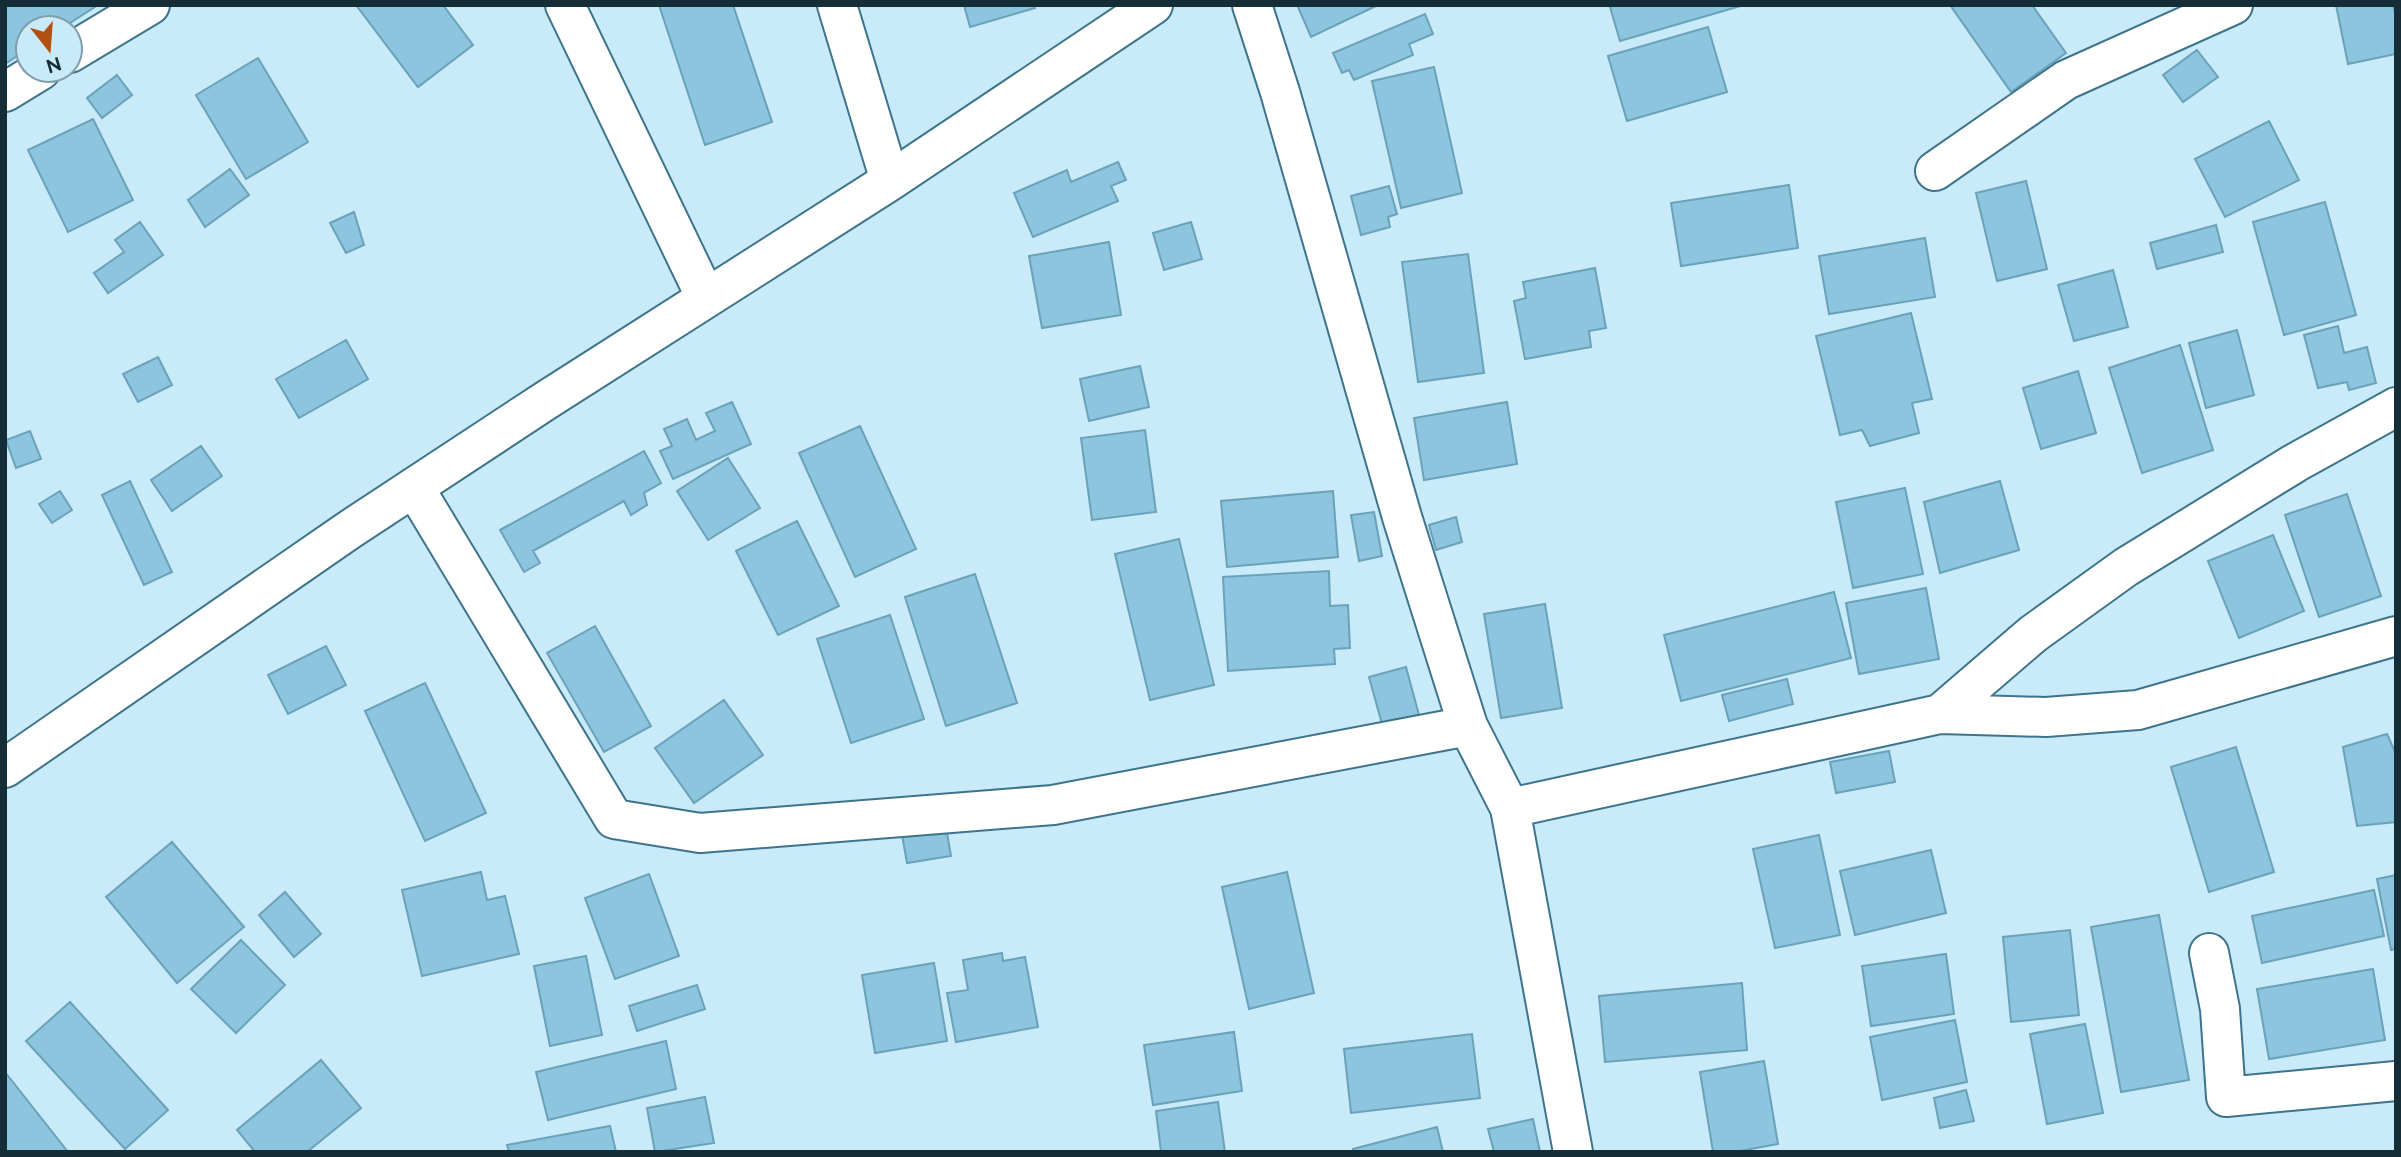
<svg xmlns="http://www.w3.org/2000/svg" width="2401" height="1157" font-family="Raleway,sans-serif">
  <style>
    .building { fill: #8cc5dd; stroke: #6aa2b9; stroke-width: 2 }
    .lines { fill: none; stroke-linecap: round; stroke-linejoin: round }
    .minor-casing { stroke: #3d748b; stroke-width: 42 }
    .minor { stroke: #fff; stroke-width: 38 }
  </style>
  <rect width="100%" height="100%" fill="#c8eaf9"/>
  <path class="building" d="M5,5h93l-36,23h-34v21l-23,15z
    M356,5h87l30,40 -55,42z
    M659,5h74l39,117 -67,23z
    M964,5h70l1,3 -65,19z
    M1301,5h77l-67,32 -13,-30z
    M1616,5h128l-124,36 -10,-34z
    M1950,5h82l34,48 -55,39z
    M2336,5h57l3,12v37l-48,10z
    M1425,14l8,20 -24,10 4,11 -59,25 -5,-10 -7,3 -9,-20z
    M1708,27l19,65 -100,29 -19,-65z
    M2197,50l21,27 -35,25 -20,-27z
    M258,58l50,84 -62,37 -50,-84z
    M1434,67l28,126 -61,15 -29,-127z
    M117,75l15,20 -30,23 -15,-20z
    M93,119l40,81 -65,32 -40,-82z
    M2269,121l30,59 -74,37 -30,-58z
    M1118,162l8,18 -15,6 7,15 -85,36 -19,-44 53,-23 4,12z
    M230,169l19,26 -44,32 -17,-27z
    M2026,181l21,88 -50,12 -21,-88z
    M1789,185l9,63 -117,18 -10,-63z
    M1389,186l8,28 -9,3 2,10 -29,8 -10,-39z
    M2325,202l31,113 -72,20 -31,-113z
    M354,212l10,33 -18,8 -16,-30z
    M140,222l23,33 -55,38 -14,-20 30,-21 -9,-12z
    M1191,222l11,37 -38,11 -11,-37z
    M2216,225l7,27 -66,17 -7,-26z
    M1925,238l10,59 -106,17 -10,-58z
    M1109,242l12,73 -79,13 -13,-72z
    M1468,254l16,119 -66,9 -16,-120z
    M1595,268l11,60 -17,3 2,16 -66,12 -11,-58 12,-3 -3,-16z
    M2113,270l15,57 -54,14 -16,-56z
    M1911,313l21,86 -20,4 7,30 -49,13 -8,-16 -22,5 -24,-99z
    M2338,326l6,27 23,-6 9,36 -27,7 -2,-8 -29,6 -14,-53z
    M2237,330l17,65 -48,13 -17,-65z
    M346,340l22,39 -69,39 -23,-39z
    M2180,345l33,105 -71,23 -33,-105z
    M158,357l14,28 -34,17 -15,-28z
    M1140,366l9,41 -60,14 -9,-42z
    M2078,371l18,62 -55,16 -18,-61z
    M732,402l19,42 -78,35 -13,-28 12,-5 -8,-17 23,-10 9,21 19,-9 -9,-18z
    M1507,402l10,62 -93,16 -10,-62z
    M860,426l56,123 -61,28 -56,-124z
    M1145,430l11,82 -64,8 -11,-82z
    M30,431l11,28 -25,9 -10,-28z
    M201,446l21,30 -50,35 -21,-31z
    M644,451l17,32 -17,10 3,12 -16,10 -7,-14 -91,50 7,12 -16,9 -24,-42z
    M728,458l32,50 -52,32 -31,-49z
    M130,481l42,91 -28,13 -42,-90z
    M2000,481l19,69 -79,23 -16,-71z
    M1905,488l18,86 -70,14 -17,-86z
    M60,491l12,19 -20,13 -13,-19z
    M1333,491l5,66 -111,10 -6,-66z
    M2347,494l34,102 -62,21 -34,-102z
    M1374,512l8,44 -23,5 -8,-46z
    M1456,517l6,25 -26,8 -7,-25z
    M797,521l42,85 -61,29 -42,-84z
    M2273,535l31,76 -65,27 -31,-77z
    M1179,539l35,146 -64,15 -35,-146z
    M1329,571l1,35 18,-1 2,43 -16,1 1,15 -107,7 -5,-94z
    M975,574l42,129 -71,23 -41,-129z
    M1926,588l13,71 -80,15 -13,-71z
    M1834,592l17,66 -170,43 -17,-66z
    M1545,604l17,104 -61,10 -17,-104z
    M890,615l34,104 -73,24 -34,-104z
    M595,626l56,100 -47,26 -57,-99z
    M326,646l20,39 -58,29 -20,-39z
    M1406,667l13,48 -37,9 -13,-47z
    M1787,679l6,25 -64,17 -7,-26z
    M425,683l61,130 -61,28 -60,-130z
    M724,700l39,55 -69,48 -39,-55z
    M2387,734l9,20v68l-39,4 -14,-79z
    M2236,747l38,125 -65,20 -38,-125z
    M1889,751l6,31 -59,11 -6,-31z
    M946,827l5,29 -44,7 -5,-28z
    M1819,835l21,100 -65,13 -22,-99z
    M172,842l72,85 -67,56 -71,-86z
    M1931,850l15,63 -91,22 -15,-64z
    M481,872l6,28 18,-4 14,58 -97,22 -20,-86z
    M1287,872l27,121 -65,16 -27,-122z
    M649,874l30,82 -64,23 -30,-81z
    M2396,875v74l-5,1 -14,-71z
    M2374,890l10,46 -122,27 -10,-47z
    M285,892l36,42 -27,23 -35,-42z
    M2159,915l30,165 -68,12 -30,-165z
    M2070,930l9,85 -68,7 -8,-85z
    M241,940l44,45 -49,48 -45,-44z
    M1002,953l1,8 22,-4 13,70 -82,15 -9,-49 21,-3 -5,-30z
    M1946,954l8,60 -83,12 -9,-60z
    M586,956l16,79 -52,11 -16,-80z
    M934,963l13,78 -72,12 -13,-78z
    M2373,969l12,71 -116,19 -12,-70z
    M1742,983l5,67 -142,12 -6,-66z
    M697,985l8,24 -68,22 -8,-25z
    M70,1002l98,108 -43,39 -99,-108z
    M1955,1020l12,62 -85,18 -12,-63z
    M2085,1024l18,89 -56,11 -17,-90z
    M1234,1032l8,59 -89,14 -9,-60z
    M1472,1034l8,64 -129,15 -7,-64z
    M666,1041l10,48 -128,31 -12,-48z
    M321,1060l40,48 -54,44h-52l-18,-22z
    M1764,1061l14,83 -43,8h-22l-13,-80z
    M5,1072l63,80h-63z
    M1966,1090l8,31 -34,7 -6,-30z
    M705,1097l9,46 -59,9 -8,-44z
    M1218,1102l7,50h-64l-5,-41z
    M1533,1119l7,33h-46l-6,-23z
    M610,1126l6,26h-107l-2,-7z
    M1437,1127l6,25h-89l-1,-3z"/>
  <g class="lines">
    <defs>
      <path id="minor" d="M565,5l141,293
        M837,5l53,176
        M1252,5l28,87 122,425 66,209 42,82 430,-94 93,-80 93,-67 169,-104 101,-56
        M70,53l80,-48
        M5,92l36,-22
        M1935,171l131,-91 167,-75
        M414,487l200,332 86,14 353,-28 415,-79
        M1940,714l106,3 92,-7 258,-74
        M5,768l344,-238 196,-129 345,-220 263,-176
        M1510,808l63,344
        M2209,953l11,56 6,88 170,-16"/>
    </defs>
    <use href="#minor" class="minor-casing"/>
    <use href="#minor" class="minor"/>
  </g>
  <rect width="2401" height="1157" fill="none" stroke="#152d36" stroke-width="14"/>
  <g transform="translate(49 49) rotate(163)"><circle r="33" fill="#c8eaf9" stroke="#809eab" stroke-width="2"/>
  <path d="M0-5L12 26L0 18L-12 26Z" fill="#b25013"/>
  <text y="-10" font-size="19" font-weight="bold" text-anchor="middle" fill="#152d36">N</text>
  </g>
</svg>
